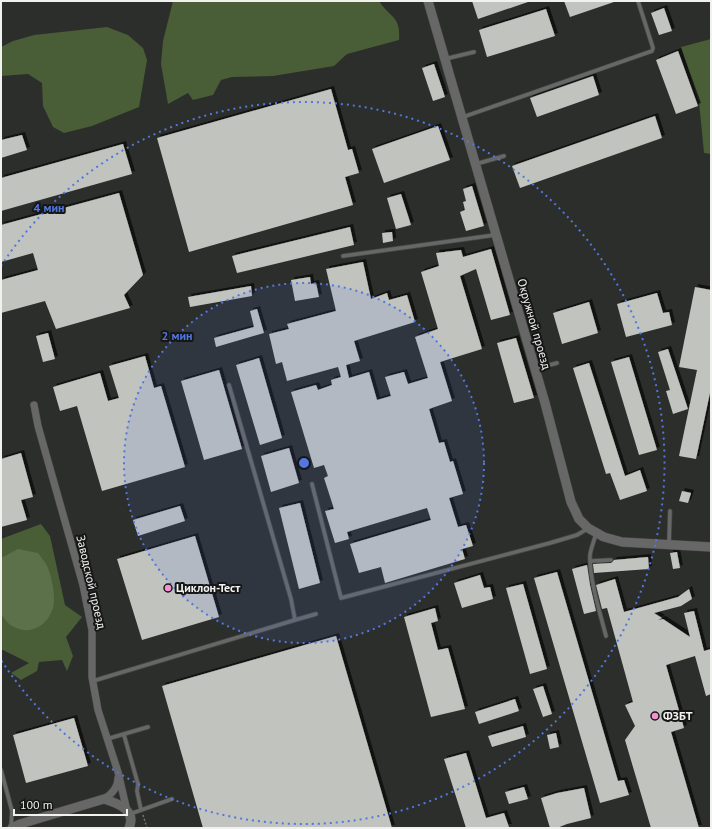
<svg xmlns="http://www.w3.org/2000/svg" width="712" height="829" font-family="'PT Sans',sans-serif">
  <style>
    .forest { fill: #495d37 }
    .water { fill: #5c714a }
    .building { fill: #c1c3bf; filter: url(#shadow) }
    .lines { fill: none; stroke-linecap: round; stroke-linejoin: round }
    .service-casing { stroke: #484947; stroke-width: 5 }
    .minor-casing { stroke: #484947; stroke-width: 8 }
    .tertiary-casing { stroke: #484947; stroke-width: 10 }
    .path { stroke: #727471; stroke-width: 1.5; stroke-dasharray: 2 2; stroke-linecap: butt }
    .service { stroke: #666766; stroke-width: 3.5 }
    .minor { stroke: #666766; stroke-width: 7 }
    .tertiary { stroke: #666766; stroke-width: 9 }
    .ring { fill: none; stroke: #5277de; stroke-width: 2; stroke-dasharray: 2 4 }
    .poi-dot { fill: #f591d2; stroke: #151615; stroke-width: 1.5 }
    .labels { text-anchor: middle; stroke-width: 4; stroke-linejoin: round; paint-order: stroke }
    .street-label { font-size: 12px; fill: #f1f2f0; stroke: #151615 }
    .poi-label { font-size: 12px; font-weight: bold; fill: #f1f2f0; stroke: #151615; text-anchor: start }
    .centre { fill: #5277de; stroke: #151615; stroke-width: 2 }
    .ring-label { font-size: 12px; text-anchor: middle; font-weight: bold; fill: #5277de; stroke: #151615; stroke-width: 4; stroke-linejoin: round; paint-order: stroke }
  </style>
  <defs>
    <filter id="shadow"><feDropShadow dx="3" dy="-3" stdDeviation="0" flood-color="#0009"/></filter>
  </defs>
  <rect width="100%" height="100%" fill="#2c2e2b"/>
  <path class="forest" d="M173,1h206c11,17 22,15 20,39l-52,14 -13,12 -61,10 -41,1 -11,3 -8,15 -20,5 -5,-7 -20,11 -7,-40 2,-23z
    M107,27l21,8 15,13 4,12 -8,47 -47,19 -28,7 -11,-6 -10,-21 -1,-23 -14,-9 -27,2v-29l12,-6 21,-6z
    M711,39v115l-7,-1 -5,-51 -18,-55z
    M41,524l9,12 15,69 17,12 -16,20 7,19 -6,15 -5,-11 -23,2 -2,9 -16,9 -10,-7 18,-10 -26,-13h-2v-111z"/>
  <path class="water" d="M18,549l20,4c3,4 8,10 10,15 4,9 8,31 5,40 -6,19 -24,28 -41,18 -4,-2 -8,-8 -11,-12v-56z"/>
  <path class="building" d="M472,1h56v1l-50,17z
    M564,1h50v1l-44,15z
    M664,8l8,23 -13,4 -8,-22z
    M546,9l9,27 -68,21 -8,-27z
    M678,51l20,55 -22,8 -20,-54z
    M434,64l11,33 -12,4 -11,-33z
    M593,76l6,19 -62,22 -7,-19z
    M331,89l17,61 4,-1 7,24 -14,4 8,28 -164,47 -32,-114z
    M655,116l7,22 -142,50 -8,-22z
    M438,126l12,34 -66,23 -12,-34z
    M22,135l5,15 -26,8v-18z
    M123,144l9,30 -131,37v-33z
    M472,186l12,40 -18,5 -6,-19 5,-2 -2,-8 3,-1 -3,-12z
    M119,193l24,82 -19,20 6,13 -74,21 -11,-28 -44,12v-33l37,-10 -5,-17 -32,9v-37z
    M401,194l10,31 -15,4 -9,-31z
    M350,227l4,18 -117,28 -5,-17z
    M392,232l1,9 -10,2 -1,-10z
    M491,249l19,66 -19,5 -15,-51 -16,7 22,73 -42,13 12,39 -23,8 10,34 5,-1 6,20 3,-1 10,33 -14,4 9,29 8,-2 7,21 -11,3 3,10 -80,24 -4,-16 -22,6 -9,-29 81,-24 -4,-12 -80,24 2,7 -14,4 -10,-32 9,-2 -10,-31 4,-2 -4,-11 -10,3 -23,-76 25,-7 2,5 14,-5 -1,-5 10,-3 -3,-10 -51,14 -5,-19 -6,2 -7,-30 20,-5 -2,-5 49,-13 -10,-42 37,-7 8,37 16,-6 2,7 18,-5 8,27 -61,19 6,20 -14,4 3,13 20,-6 8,28 14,-4 -6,-19 19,-5 4,12 20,-6 -13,-41 23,-8 -17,-57 18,-6 -3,-13 25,-3 2,7z
    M310,277l1,7 5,-1 3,14 -24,4 -4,-21z
    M251,286l1,10 -62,11 -2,-10z
    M695,287l16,3v98l-15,71 -17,-3 18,-86 -18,-3z
    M657,293l6,20 6,-1 3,13 -46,12 -9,-33z
    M589,302l9,31 -36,11 -9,-31z
    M257,309l7,24 -48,14 -2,-9 40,-11 -4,-16z
    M48,333l7,26 -12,3 -7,-26z
    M516,338l18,60 -20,5 -17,-60z
    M668,349l20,60 -15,5 -7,-23 4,-1 -12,-38z
    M145,356l9,32 7,-2 24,81 -83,24 -25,-85 -17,5 -7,-24 47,-14 8,28 11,-3 -10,-32z
    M629,357l28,93 -18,5 -28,-93z
    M259,358l23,80 -22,7 -24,-80z
    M589,363l36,113 15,-6 7,21 -27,9 -10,-27 -4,1 -33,-106z
    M219,370l23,79 -38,11 -23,-79z
    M289,448l10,35 -28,9 -10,-36z
    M21,453l12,44 -12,3 6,20 -26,7v-68z
    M682,491l9,2 -3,10 -9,-2z
    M300,503l20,80 -21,6 -20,-81z
    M180,506l5,15 -47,15 -5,-16z
    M195,536l24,81 -77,23 -25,-81z
    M677,552l3,16 -7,1 -3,-16z
    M648,557l1,12 -55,4 -1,-9 18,-1 3,-3z
    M587,565l3,20 6,26 -12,3 -12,-45z
    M557,572l61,209 6,-1 5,15 -29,8 -66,-225z
    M480,575l4,13 6,-1 3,12 -31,9 -8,-25z
    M615,579l9,33 54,-15 11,-8 3,10 -11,7 -27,7 8,5 -4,2 5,-1 27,18 -6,-24 10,-2 10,40 7,-2v45l-5,2 -11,-40 -29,9 18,63 -13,4 28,96h-48l-26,-88 10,-14 -10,-21 8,-3 -26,-94 -5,1 -6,-24z
    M523,584l24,85 -17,5 -24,-86z
    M435,608l3,13 -7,2 7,27 10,-2 17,61 -34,8 -27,-100z
    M336,636l56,192h-189l-41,-142z
    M543,686l9,28 -9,3 -10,-28z
    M515,699l4,12 -40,13 -4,-12z
    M74,718l14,48 -62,17 -13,-48z
    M523,726l3,11 -34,10 -4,-11z
    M556,733l3,14 -9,2 -3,-14z
    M466,753l20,65 18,-5 5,14 -43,1 -22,-69z
    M524,787l4,12 -19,5 -4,-12z
    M584,788l7,30 -24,6 -10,4h-7l-9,-30 16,-5z"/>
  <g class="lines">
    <defs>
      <path id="service" d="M445,59l29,-7
        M463,117l189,-66 1,-3 -15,-47
        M476,164l28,-8
        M343,256l152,-21
        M535,369l22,-6
        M312,484l29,114 209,-55 27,-8 10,-6
        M596,534c-2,7 -5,14 -6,21 -1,23 10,58 16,81
        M669,544l1,-33
        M591,561l20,-1
        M295,620l21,-6
        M93,681l202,-61 -4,-21 -62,-214
        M124,735l14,49 -1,7 4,19
        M107,739l41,-12
        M1,770l11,41 -1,17
        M130,814l42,-15"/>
      <path id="minor" d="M34,405l4,21 45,159 9,45v47l6,33 20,62 9,39
        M104,799c8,-5 14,-11 14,-21"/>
      <path id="tertiary" d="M428,1l117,402 26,99 8,17 9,9 16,9 18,5 89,5
        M12,828l8,-4 84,-25c13,4 33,11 25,29"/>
    </defs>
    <use href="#service" class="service-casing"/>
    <use href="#minor" class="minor-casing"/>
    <use href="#tertiary" class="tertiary-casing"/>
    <path class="path" d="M143,815l4,13"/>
    <use href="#service" class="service"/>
    <use href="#minor" class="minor"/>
    <use href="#tertiary" class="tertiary"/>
  </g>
  <circle cx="304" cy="463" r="180" fill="#5277de" fill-opacity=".12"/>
  <g class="ring">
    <circle cx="304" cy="463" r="180"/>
    <path d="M1 266A361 361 0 1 1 1 660"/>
  </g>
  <g class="poi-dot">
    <circle cx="168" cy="588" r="4"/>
    <circle cx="655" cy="716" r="4"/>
  </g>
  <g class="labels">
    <g class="street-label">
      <text transform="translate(534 324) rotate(74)" y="4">Окружной проезд</text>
      <text transform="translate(91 582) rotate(77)" y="4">Заводской проезд</text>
    </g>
    <g class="poi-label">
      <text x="176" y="592">Циклон-Тест</text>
      <text x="663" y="720">ФЗБТ</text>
    </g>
  </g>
  <circle cx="304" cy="463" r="6" class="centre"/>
  <g class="ring-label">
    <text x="49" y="212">4 мин</text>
    <text x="177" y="340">2 мин</text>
  </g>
  <rect width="712" height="829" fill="none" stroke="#f1f2f0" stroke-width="4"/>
  <path d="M14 809v6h113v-6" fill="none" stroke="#f1f2f0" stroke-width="2"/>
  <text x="20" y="809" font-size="12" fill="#f1f2f0" stroke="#151615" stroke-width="3" paint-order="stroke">100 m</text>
</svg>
